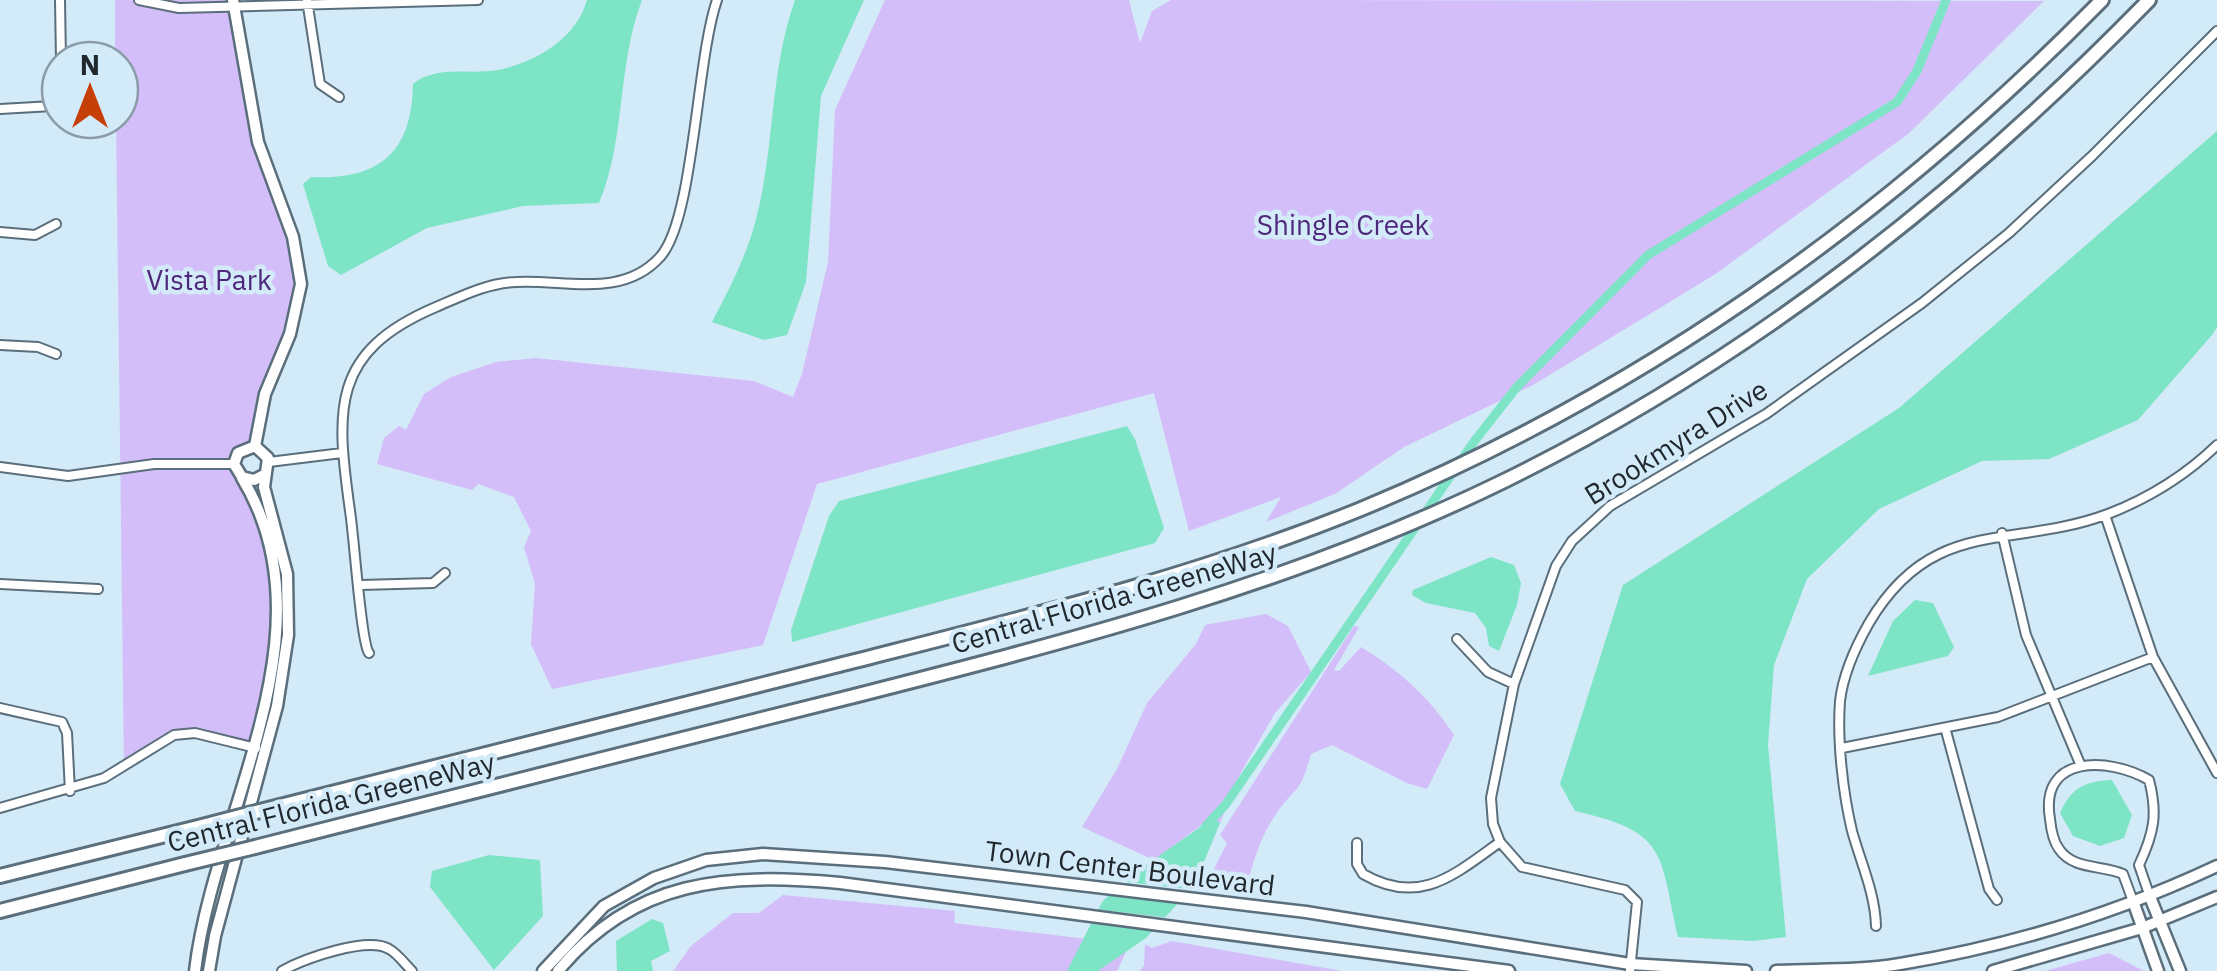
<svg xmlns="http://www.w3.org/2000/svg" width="2217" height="971" font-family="'IBM Plex Sans',sans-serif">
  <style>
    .green { fill: #d4bef9 }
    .water { fill: #7ee4c6 }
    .pier { fill: #d3eaf8 }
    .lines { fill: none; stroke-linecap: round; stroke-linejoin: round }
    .canal { stroke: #7ee4c6; stroke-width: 9 }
    .street-casing { stroke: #5a6e7b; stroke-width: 12 }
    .secondary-casing { stroke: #5a6e7b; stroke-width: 15 }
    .highway-casing { stroke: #5a6e7b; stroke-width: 18 }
    .street { stroke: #fff; stroke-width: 8 }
    .secondary { stroke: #fff; stroke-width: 10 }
    .highway { stroke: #fff; stroke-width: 12 }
    .highway-bridge-casing { stroke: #5a6e7b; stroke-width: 18; stroke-linecap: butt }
    .highway-bridge { stroke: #fff; stroke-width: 12 }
    .labels { text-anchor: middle; stroke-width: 9; stroke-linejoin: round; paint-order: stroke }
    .park-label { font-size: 28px; fill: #4f287c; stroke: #d3eaf8 }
    .street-label { font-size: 28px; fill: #20282e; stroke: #d3eaf8 }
  </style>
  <rect width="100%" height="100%" fill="#d3eaf8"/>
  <path class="green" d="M115,0h118l12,86 48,151 5,71 -24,60 -19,78 -20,12c10,26 24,53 31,81 18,71 1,138 -14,208 -69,-17 -68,-18 -128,21l-8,-648h4v-60h-5z
    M885,0h244l11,43 12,-32 19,-11 873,1 -136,133 -194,141 -181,110 -129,62 -69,47 -69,28 15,-25 -92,34 -35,-138 -337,91 -54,161 -211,44 -21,-45 4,-60 -11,-37 7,-16 -17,-34 -36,-13 -6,6 -95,-26 7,-26 15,-12 7,4 18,-36 27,-17 45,-15 40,-4 218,23 39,16 9,-23 26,-112 7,-152z
    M1266,614l22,12 23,46 -36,41 -36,63 -19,47 -13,-2 -53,39 -72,-33 35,-58 30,-66 49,-59 9,-19z
    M1354,626l5,1 -25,43 5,1 22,-24c39,24 68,50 93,88l-27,54 -20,-6 -75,-38 -21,9c-11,41 -15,31 -35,60 -16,23 -23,49 -30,75l-25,1 -12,-11 18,-36 -7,-8z
    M783,895l172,16 -1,12 176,21 -13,27h-444l18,-25 42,-33h26z
    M1172,941l170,30h-203l5,-5 1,-22 7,4z
    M2109,953l35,18h-99z"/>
  <path class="water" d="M587,0h55c-25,65 -16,139 -43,203l-76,3 -96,22 -86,47 -13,-9 -25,-82 8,-7c68,3 101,-24 102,-93 23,-19 57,-9 85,-14 38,-8 78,-31 89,-70z
    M795,0h69l-43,96 -15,186 -19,53 -23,5 -52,-18c18,-35 36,-68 45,-107 18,-72 13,-145 38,-215z
    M2217,131v196l-5,8 -74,85 -89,39 -67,2 -103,48 -72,70 -33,86 -6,80 18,192 -34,4 -74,-4c-19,-85 -10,-105 -103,-126l-15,-27 63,-199 276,-177z
    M1127,426l8,13 29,89 -9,15 -363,99 -1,-12 38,-114 10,-15z
    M1491,557l23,8 7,18 -4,22 -18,46 -10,-5 -3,-18 -11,-15 -49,-10 -14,-8 1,-5z
    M1915,600l18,3 21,44 -6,9 -80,20 25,-55z
    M2112,780l20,35 -8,23 -24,8 -27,-10 -13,-23c11,-25 25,-32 52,-33z
    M1212,819l8,4 -26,63 -48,52 -48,33h-31l35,-69 22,-22z
    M489,855l51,5 3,56 -49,54 -64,-83 2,-16z
    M652,919l11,4 7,28 -19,10 2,10h-36l-1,-30z"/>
  <path class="pier" d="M1116,881l81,9 -13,14 -81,-9z
    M1093,909l78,9 -12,13 -75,-8z"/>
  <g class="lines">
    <path class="canal" d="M1205,827l21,-23 247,-361 43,-55 132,-133 249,-153 20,-31 29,-71"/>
    <defs>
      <path id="street" d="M60,0l1,60
        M139,0l40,8 299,-8
        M307,0l13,84 19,13
        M0,109l53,-3 7,-10
        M0,232l35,3 21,-11
        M0,345l38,2 18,7
        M269,462l73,-9
        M0,467l68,9 86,-12h80
        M2105,515l48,142 64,116
        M2002,533l24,102 55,131
        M0,584l98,5
        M361,585l72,-2 12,-10
        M1457,639l31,33 26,12
        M369,653c-8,-10 -15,-118 -19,-142 -14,-101 -20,-159 86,-204 26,-11 51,-24 80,-25 49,-3 106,17 144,-25 34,-37 36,-196 57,-257
        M0,708l62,14 5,11 3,58
        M1946,731l43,158 8,11
        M1842,748l156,-31 155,-60
        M0,808l104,-30 70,-43 21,-2 61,15
        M1357,843v21l6,10c57,33 92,0 137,-32
        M2134,904l-11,-30c-20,-9 -50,-4 -64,-25 -6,-8 -8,-20 -9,-30 -11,-65 59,-62 99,-39 9,34 5,53 -10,85l11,32
        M1876,926c-1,-33 -15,-63 -24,-95 -9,-38 -15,-90 -12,-130 3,-26 16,-55 29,-78 64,-108 142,-73 239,-109 41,-16 77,-38 109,-69
        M282,971c21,-12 85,-35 107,-22 8,4 16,15 23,22
        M1630,971l7,-69 -12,-12 -103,-23 -22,-25 -7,-18 -2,-26 23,-114 42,-118 16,-25 38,-35 156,-92 156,-111 87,-70 83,-77 125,-125"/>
      <path id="secondary" d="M233,0l25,142 35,95 8,47 -11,50 -25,60 -10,52
        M2150,897l30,74
        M2134,904l24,67
        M195,971c18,-157 141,-339 47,-493
        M209,971l6,-35 62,-230 11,-71 -1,-61 -23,-87 4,-29 -13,-12 -17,7 -4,11 8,13 12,3 10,-5
        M543,971l61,-65 50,-28 52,-18 57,-6 122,8 421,50 324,52 116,7
        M558,971c77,-93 170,-98 282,-88l669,88
        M1776,971c40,-2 84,0 124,-7 110,-18 217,-51 317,-98
        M1993,971l149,-43 75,-31"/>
      <path id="highway" d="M260,811c193,-49 386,-97 579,-146 176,-45 353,-87 522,-156 281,-116 528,-292 741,-509
        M255,847c196,-50 391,-99 587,-148 228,-58 452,-115 664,-219 244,-120 454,-286 643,-480
        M0,876l202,-50
        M0,911l185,-47"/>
    </defs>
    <use href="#street" class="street-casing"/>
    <use href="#secondary" class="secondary-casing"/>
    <use href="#highway" class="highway-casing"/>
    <use href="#street" class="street"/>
    <use href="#secondary" class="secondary"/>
    <use href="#highway" class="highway"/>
    <defs>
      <path id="highway-bridge" d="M202,826l58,-15
        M185,864l70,-17"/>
    </defs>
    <use href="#highway-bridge" class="highway-bridge-casing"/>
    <use href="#highway-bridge" class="highway-bridge"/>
  </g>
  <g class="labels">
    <g class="park-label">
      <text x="1343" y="235">Shingle Creek</text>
      <text x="209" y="290">Vista Park</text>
    </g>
    <g class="street-label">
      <text transform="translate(1676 442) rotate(-32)" y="10">Brookmyra Drive</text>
      <text transform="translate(1114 598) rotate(-16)" y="10">Central Florida GreeneWay</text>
      <text transform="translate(331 802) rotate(-14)" y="10">Central Florida GreeneWay</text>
      <text transform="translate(1130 868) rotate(7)" y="10">Town Center Boulevard</text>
    </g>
  </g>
  <g transform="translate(90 90)"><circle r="48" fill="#d3eaf8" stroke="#8b9ca7" stroke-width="2.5"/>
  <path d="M0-8L18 38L0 25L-18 38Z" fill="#c63f06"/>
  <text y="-15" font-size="28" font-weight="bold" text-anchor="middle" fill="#20282e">N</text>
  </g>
</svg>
